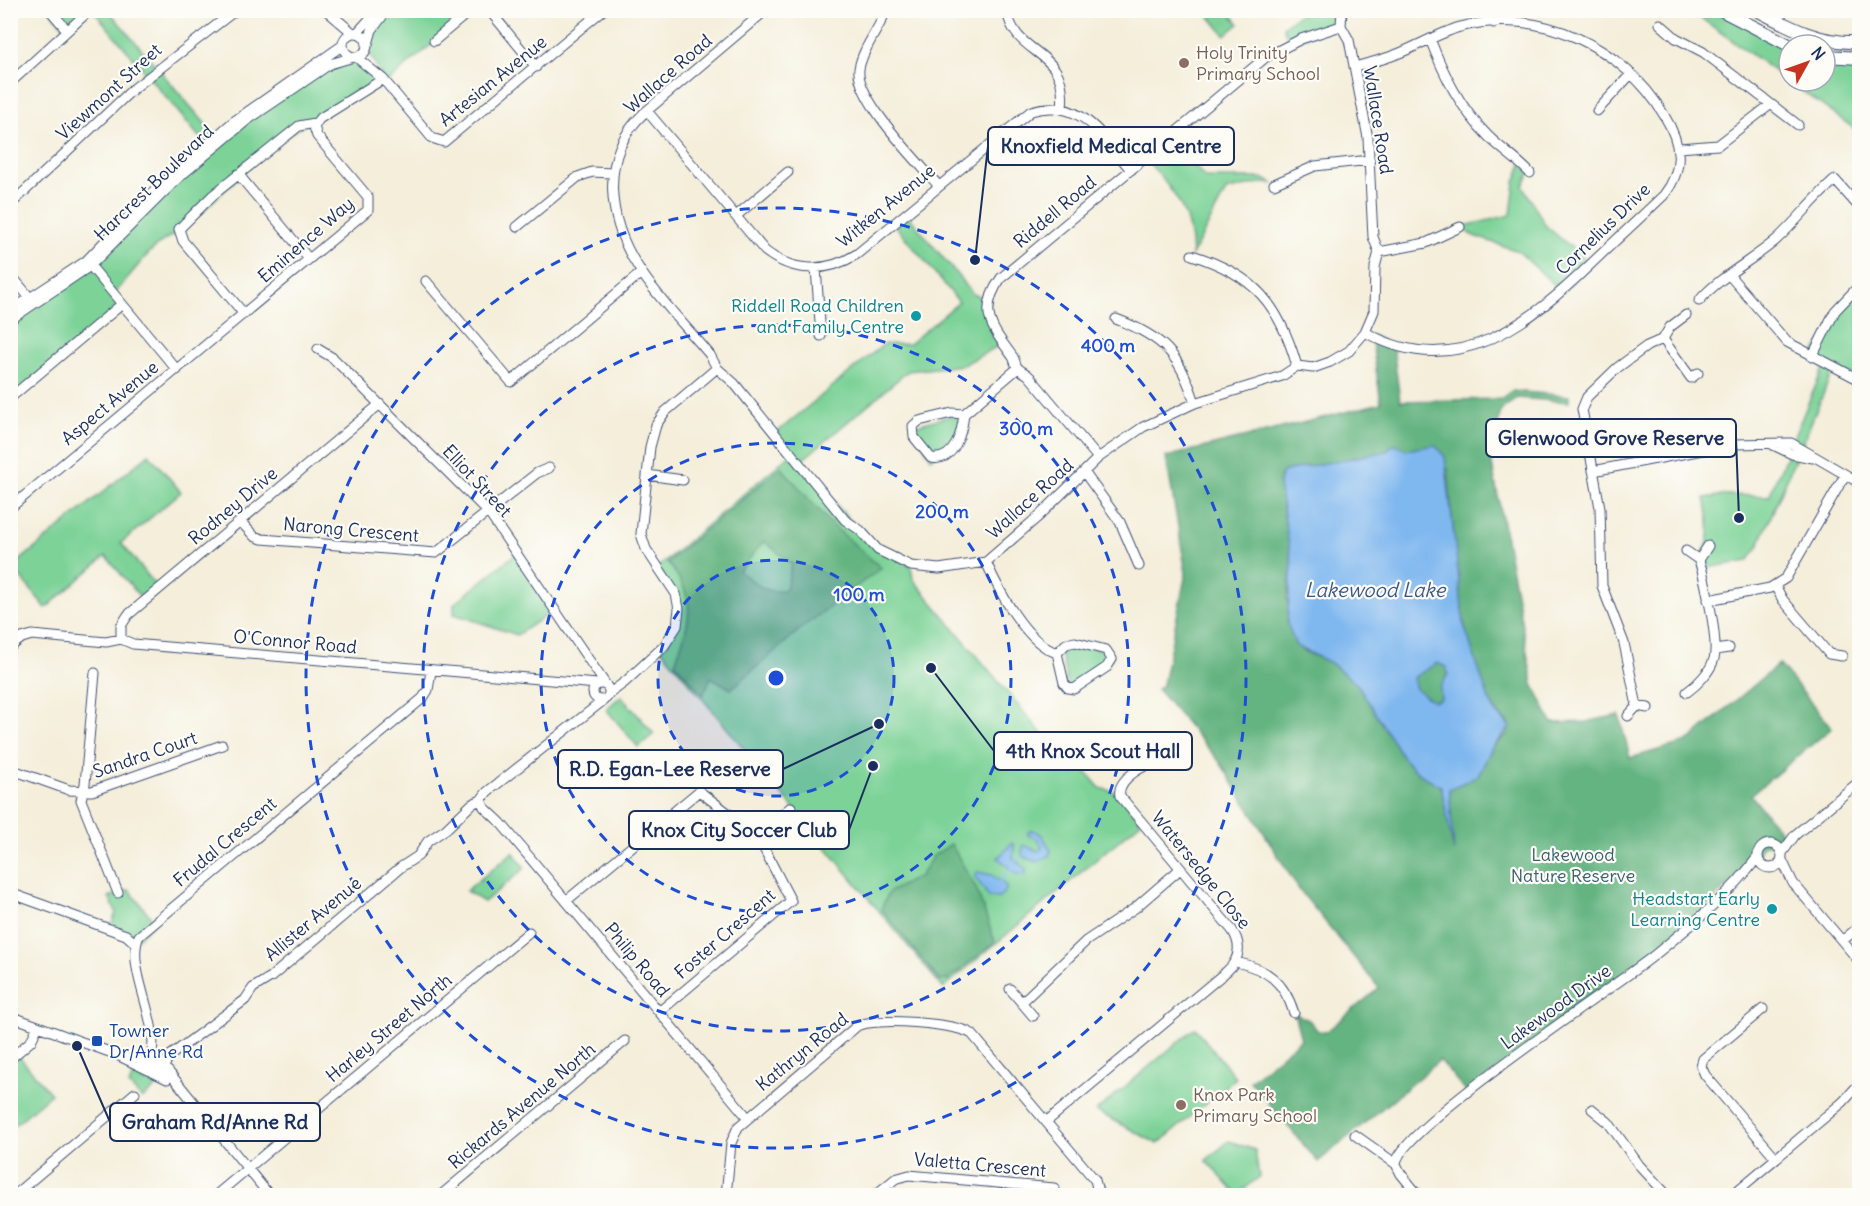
<svg xmlns="http://www.w3.org/2000/svg" width="1870" height="1206" font-family="Delius,sans-serif">
  <style>
    .green { fill: #7bd297; stroke: #4b807a; stroke-width: 1.5 }
    .forest { fill: #64b480; stroke: #40726f; stroke-width: 1.5; fill-rule: evenodd }
    .water { fill: #7fb7ef; stroke: #4d73a6; stroke-width: 1.5; fill-rule: evenodd }
    .lines { fill: none; stroke-linecap: round; stroke-linejoin: round }
    .stream { stroke: #7fb7ef; stroke-width: 2 }
    .minor-casing { stroke: #3c4c71; stroke-width: 11 }
    .major-casing { stroke: #3c4c71; stroke-width: 14 }
    .minor { stroke: #fff; stroke-width: 9 }
    .major { stroke: #fff; stroke-width: 12 }
    .ring { fill: none; stroke: #1d4ed8; stroke-width: 3; stroke-dasharray: 10 8 }
    .education-dot { fill: #8d6e63; stroke: #fdfcf7; stroke-width: 2 }
    .culture-dot { fill: #0f9aa8; stroke: #fdfcf7; stroke-width: 2 }
    .transit-dot { fill: #1a4fb4; stroke: #fdfcf7; stroke-width: 2 }
    .labels { text-anchor: middle; stroke-width: 4.5; stroke-linejoin: round; paint-order: stroke }
    .education-label { font-size: 18px; fill: #785e54; stroke: #fdfcf7; text-anchor: start }
    .street-label { font-size: 18px; fill: #1b2f5e; stroke: #fdfcf7 }
    .culture-label { font-size: 18px; fill: #0d838f; stroke: #fdfcf7; text-anchor: end }
    .park-label { font-size: 18px; fill: #38606f; stroke: #fdfcf7 }
    .transit-label { font-size: 18px; fill: #164399; stroke: #fdfcf7; text-anchor: start }
    .water-label { font-size: 20px; font-style: italic; fill: #39588a; stroke: #fdfcf7 }
    .centre { fill: #1d4ed8; stroke: #fdfcf7; stroke-width: 3 }
    .ring-label { font-size: 18px; text-anchor: middle; font-weight: bold; fill: #1d4ed8; stroke: #fdfcf7; stroke-width: 4.5; stroke-linejoin: round; paint-order: stroke }
    .leader { fill: none; stroke: #1b2f5e; stroke-width: 2 }
    .callout-dot { fill: #1b2f5e; stroke: #fdfcf7; stroke-width: 2 }
    .callout { fill: #fdfcf7; stroke: #1b2f5e; stroke-width: 2 }
    .callout-label { font-size: 20px; text-anchor: middle; font-weight: bold; fill: #1b2f5e }
  </style>
  <rect width="100%" height="100%" fill="#fdfcf7"/>
  <filter id="ink" filterUnits="userSpaceOnUse"><feTurbulence type="fractalNoise" baseFrequency=".0167" numOctaves="2"/><feDisplacementMap in="SourceGraphic" scale="12" xChannelSelector="R" yChannelSelector="G"/><feConvolveMatrix kernelMatrix="1 2 1 2 8 2 1 2 1" color-interpolation-filters="sRGB"/></filter>
  <filter id="wash" filterUnits="userSpaceOnUse"><feTurbulence type="fractalNoise" baseFrequency=".008" numOctaves="4" result="noise"/><feDisplacementMap in="SourceGraphic" scale="24" xChannelSelector="R" yChannelSelector="G"/><feGaussianBlur stdDeviation="1.35" result="paint"/><feColorMatrix in="noise" values="0 0 0 0 0 0 0 0 0 0 0 0 0 0 0 0 0 1.4 0 .05"/><feComposite in="paint" operator="in"/></filter>
  <g filter="url(#wash)">
    <rect width="100%" height="100%" fill="#f4eeda"/>
    <path class="green" d="M50,11h40l-23,19z
      M94,11h15l111,130 73,-53 61,-31 28,20 -15,-29 20,-37h84l-85,72 -3,-4 -78,45 -40,28 -86,81c-26,7 -47,42 -65,61l8,10 -111,94v-78l199,-170z
      M1205,11h23l11,13 -14,11z
      M1303,11h39l-1,12 -51,20 -7,-16z
      M1691,11h30l68,34v36h36v-25l34,2v74z
      M1171,137l34,41h57l12,6 -15,-1 -33,8 -34,64c-1,-46 -19,-64 -47,-97z
      M1522,164l8,9 -7,13 23,40 45,38 -29,28 -44,-41 -44,-15 -14,-9 51,-12 4,-33z
      M906,213l67,81 17,6 -1,9 13,35 -39,21 -55,6 -108,91 67,78 44,26 2,13 154,185 7,-6 26,30 19,5 22,29 -198,166 -282,-339 7,-7 11,-33 -21,-42 134,-114 -16,-20 108,-89h25l50,-42 -66,-79z
      M1850,295l6,7 3,-1v79l-25,-12 -33,79 -10,-4 34,-79 -13,-7z
      M960,413l-3,32 -26,13 -18,-32z
      M1788,452l9,3 -39,92 -10,14 -47,8 -2,-9c15,-22 11,-37 6,-62l21,-3 43,1z
      M149,454l32,38 -60,51 38,46 -15,13 -38,-46 -60,52 -34,-41z
      M516,553l38,57 -37,25 -63,-21v-10z
      M1066,644l40,6 6,9 -44,29 -8,-39z
      M621,696l33,38 -16,13 -32,-38z
      M513,852l12,16 -41,34 -18,-11z
      M129,890l26,32 -17,16 -28,-9 6,-17 -7,-15z
      M1195,1028l41,50 -78,66 -62,-33z
      M17,1054l34,40 -35,30 -5,-7 -1,-57z
      M137,1065l30,13 -25,21 -13,-14z
      M1229,1141l26,9 4,27 -22,18 -31,-35z"/>
    <path class="forest" d="M1371,335l22,11 7,55 102,-2 10,-8 57,5v6l-52,-4 -16,12 -10,49 42,225 19,39 34,-1 33,-7 11,43 57,-16 92,-78 53,64 -81,67 35,44 -24,7 -5,12 -81,78 -209,157 -27,-33 -122,102 -68,-81 51,-42 -7,-26 15,7 9,11 8,1 53,-44 -81,-100 -78,-126 -63,-73 6,-5 23,-111 -20,-116 215,-54zM1406,450l42,19c6,60 9,217 60,254v10l-16,15 -14,28 -29,13 4,55 -12,-58 -23,-13 -15,-15 -45,-73 -27,-22 -30,-13 -14,-50 5,-36 -13,-80 2,-9 4,-4z
      M781,467l48,55 52,46 -77,58 -73,63 -20,-12 -8,18 -28,-32c15,-43 24,-63 -8,-101zM764,541l28,23 -6,25c-19,8 -31,-7 -47,-18z
      M1437,663l9,4 2,7 -6,10 -1,15 -7,3 -18,-13 -3,-11z
      M951,844l25,44 19,54 -48,38 -7,1 -59,-72 8,-17 31,-16 13,-20z"/>
    <path class="water" d="M1396,445l10,5 29,-5 10,12 19,168 25,75 7,12 14,15 -18,21 -14,28 -29,13 5,63 -13,-66 -23,-13 -15,-15 -45,-73 -27,-22 -35,-17 -9,-23 5,-59 -13,-80 2,-9 4,-4 102,-20 4,-5zM1437,663l9,4 2,7 -8,14 1,11 -7,3 -18,-13 -3,-11z
      M1033,830l8,4 10,16 -2,6 -12,6 -15,-6 1,-11 15,6 4,-3 -4,-9 -10,-4v-3z
      M1012,843l2,2 -1,13 13,11 -1,6 -9,-1 -18,-16z
      M977,872l15,3 14,11v4l-7,8 -10,-1 -14,-20z"/>
    <g class="lines">
      <path class="stream" d="M1015,861l7,-5
        M1000,881l11,-12"/>
    </g>
  </g>
  <g filter="url(#ink)">
    <g class="lines">
      <defs>
        <path id="minor" d="M50,10l17,20
          M326,10l27,23
          M489,10l47,57
          M766,10l-123,104c-45,43 -35,108 -3,156 19,30 47,57 70,85l7,13 17,15 111,137 15,10 18,20 33,16 28,3 47,-7 53,-46 59,-58 45,-31 52,-24 87,-27 15,-10 16,2 17,-6 19,-11 16,-19 9,-21 1,-44 4,-15 -6,-15 -5,-99 -19,-98 -8,-14 1,-16
          M886,10c-7,20 -24,39 -27,59 -4,29 59,93 79,116
          M1007,10c7,49 62,36 55,98
          M1493,10l1,13
          M1660,24l16,14 27,14 95,73
          M343 45a12 12 0 1 1 24 0a12 12 0 1 1-24 0Z
          M357,33l21,-23
          M1430,39c14,36 30,69 58,97 13,13 29,23 42,37
          M434,41l37,-31
          M368,44l4,-14 15,-20
          M356,57l27,22 49,59 12,4 159,-132
          M1354,67c16,-4 32,-8 48,-15 19,-8 38,-19 58,-25 79,-21 164,20 204,88 17,28 21,53 0,80 -23,22 -47,44 -70,66 -64,62 -138,123 -229,71
          M10,83l80,-73
          M647,111l118,140c28,22 62,22 92,3l174,-143c50,-15 72,26 100,59
          M1597,111l34,-37
          M1679,148l39,-3 52,-40
          M238,174l71,85
          M1274,184l41,-18 55,-6
          M10,205l123,-116 103,-79
          M736,216l52,-44
          M517,227l61,-50 14,-5 20,1
          M1379,252l47,-9 34,-16
          M1192,255c63,20 87,49 105,111
          M88,263l89,107
          M816,268l5,68
          M10,274l20,24
          M1730,276l57,66 73,38
          M426,281l85,101 130,-109
          M1699,301c21,-25 53,-40 77,-61 21,-19 37,-41 59,-60l25,28
          M10,311l76,-50 63,-66 84,-73 110,-77
          M244,314l-61,-73 -4,-12 34,-34 86,-69 16,-3
          M1116,319c47,18 64,35 79,84
          M10,320l80,-54 87,-87 69,-58 84,-57 24,-7
          M1663,339l28,39 7,-5
          M318,349l15,9 155,154 118,173
          M1812,357l23,-46 20,-21
          M10,398l112,-94
          M952,413l12,1c-2,18 -9,48 -33,44l-17,-21 -1,-11 6,-5z
          M964,414l54,-46
          M1773,445l19,9 21,4
          M1098,458l-68,-81c-3,-4 -8,-5 -11,-8 -4,-3 -4,-9 -6,-12 -21,-29 -36,-45 -12,-79l265,-221 35,-18 40,-13
          M1593,471l141,-27 57,-1 69,40
          M1084,472l36,50 19,44
          M647,475l36,5
          M10,508l358,-298v-13l-51,-61 -3,-9 5,-8 64,-40
          M240,521l14,15 8,3 174,14 101,-80 12,-5
          M1686,551l13,9 9,-14
          M986,562c13,29 40,81 71,91
          M1775,586l8,14 46,54 13,2
          M1708,600l62,-12 16,-10 59,-103
          M121,639v-13l7,-11 252,-211
          M1075,642l31,8 6,9 -5,8 -33,22 -6,-1 -4,-5 -7,-30 9,-9z
          M10,647l12,-9 10,-3 74,7 15,-3 12,5 464,40
          M1715,650l14,-2
          M95,673l-10,111 -4,16 37,93
          M593 692a8 8 0 1 1 16 0a8 8 0 1 1-16 0Z
          M1687,692c10,-7 23,-20 27,-33 5,-18 -9,-80 -15,-99
          M610,693l15,-11 39,-36 13,-20 2,-17 -3,-15 -30,-45 -5,-15 9,-87 6,-22 9,-13 52,-44
          M1637,706l-13,-63 -22,-57 -2,-78 -18,-99 5,-12 30,-29 30,-22 16,-7 7,-12 16,-12
          M1628,716l9,-10 11,2
          M10,769l59,21 23,1 130,-46
          M481,800l3,7 16,15 248,296
          M757,835l34,-28
          M1758 856a12 12 0 1 1 24 0a12 12 0 1 1-24 0Z
          M1782,853l13,-18 65,-54
          M1782,860l11,23 67,79
          M10,893l116,42 10,9
          M566,901l133,-110 58,44 34,66 -132,111
          M1842,941l18,-15
          M1236,962c31,7 48,19 58,51
          M1010,989l23,27
          M1022,1002l64,-61 49,-33 45,-39
          M1763,1009l-60,50 -2,7 4,9 71,83
          M10,1016l105,38 52,25
          M115,1054l32,7 21,10 102,125
          M10,1059l21,-18 7,-15
          M145,1068c26,-32 -22,-96 -6,-132l284,-238 5,-8 3,-19
          M162,1075l4,-13 5,-7 74,-55 8,-12 18,-11 130,-110 17,-11 10,-15 18,-12 26,-25 9,-4 6,-8 117,-92
          M1592,1109l16,13 31,43 29,31
          M1046,1122l181,-151c13,-12 15,-26 5,-41l-112,-134c-4,-18 27,-32 40,-37
          M1355,1135l41,29 5,10 18,22
          M1396,1164c1,-34 219,-177 256,-207 37,-30 77,-61 105,-99
          M13,1196l122,-103
          M215,1196l314,-264
          M440,1196l185,-155
          M726,1196l5,-53 7,-16 119,-101c17,-9 99,-3 115,8l123,146 4,16
          M874,1196l21,-17 14,-4 145,13
          M1731,1196l112,-94 17,-19"/>
        <path id="major" d="M1721,10l68,35
          M1757,10c34,18 64,34 103,32
          M1825,56l35,2"/>
      </defs>
      <use href="#minor" class="minor-casing"/>
      <use href="#major" class="major-casing"/>
      <use href="#minor" class="minor"/>
      <use href="#major" class="major"/>
    </g>
  </g>
  <circle cx="776" cy="678" r="118" fill="#1d4ed8" fill-opacity=".12"/>
  <g class="ring">
    <circle cx="776" cy="678" r="118"/>
    <circle cx="776" cy="678" r="235"/>
    <circle cx="776" cy="678" r="353"/>
    <circle cx="776" cy="678" r="470"/>
  </g>
  <g class="education-dot">
    <circle cx="1184" cy="63" r="6"/>
    <circle cx="1181" cy="1105" r="6"/>
  </g>
  <g class="culture-dot">
    <circle cx="916" cy="316" r="6"/>
    <circle cx="1772" cy="909" r="6"/>
  </g>
  <rect class="transit-dot" x="91" y="1035" width="12" height="12" rx="3"/>
  <g class="labels">
    <g class="education-label">
      <text x="1196" y="59">Holy Trinity<tspan x="1196" dy="21">Primary School</tspan></text>
      <text x="1193" y="1101">Knox Park<tspan x="1193" dy="21">Primary School</tspan></text>
    </g>
    <g class="street-label">
      <text transform="translate(668 74) rotate(-41)" y="6">Wallace Road</text>
      <text transform="translate(493 81) rotate(-39)" y="6">Artesian Avenue</text>
      <text transform="translate(109 92) rotate(-42)" y="6">Viewmont Street</text>
      <text transform="translate(1378 120) rotate(81)" y="6">Wallace Road</text>
      <text transform="translate(154 183) rotate(-44)" y="6">Harcrest Boulevard</text>
      <text transform="translate(886 206) rotate(-39)" y="6">Witken Avenue</text>
      <text transform="translate(1055 212) rotate(-40)" y="6">Riddell Road</text>
      <text transform="translate(1603 229) rotate(-44)" y="6">Cornelius Drive</text>
      <text transform="translate(306 240) rotate(-41)" y="6">Eminence Way</text>
      <text transform="translate(110 403) rotate(-40)" y="6">Aspect Avenue</text>
      <text transform="translate(477 481) rotate(47)" y="6">Elliot Street</text>
      <text transform="translate(1030 499) rotate(-42)" y="6">Wallace Road</text>
      <text transform="translate(233 506) rotate(-40)" y="6">Rodney Drive</text>
      <text transform="translate(351 530) rotate(5)" y="6">Narong Crescent</text>
      <text transform="translate(295 642) rotate(5)" y="6">O'Connor Road</text>
      <text transform="translate(145 755) rotate(-19)" y="6">Sandra Court</text>
      <text transform="translate(225 842) rotate(-40)" y="6">Frudal Crescent</text>
      <text transform="translate(1201 870) rotate(51)" y="6">Watersedge Close</text>
      <text transform="translate(313 919) rotate(-40)" y="6">Allister Avenue</text>
      <text transform="translate(725 934) rotate(-41)" y="6">Foster Crescent</text>
      <text transform="translate(637 960) rotate(50)" y="6">Philip Road</text>
      <text transform="translate(1556 1007) rotate(-36)" y="6">Lakewood Drive</text>
      <text transform="translate(389 1028) rotate(-40)" y="6">Harley Street North</text>
      <text transform="translate(802 1052) rotate(-39)" y="6">Kathryn Road</text>
      <text transform="translate(522 1106) rotate(-40)" y="6">Rickards Avenue North</text>
      <text transform="translate(980 1165) rotate(5)" y="6">Valetta Crescent</text>
    </g>
    <g class="culture-label">
      <text x="904" y="312">Riddell Road Children<tspan x="904" dy="21">and Family Centre</tspan></text>
      <text x="1760" y="905">Headstart Early<tspan x="1760" dy="21">Learning Centre</tspan></text>
    </g>
    <g class="park-label">
      <text x="1573" y="861">Lakewood<tspan x="1573" dy="21">Nature Reserve</tspan></text>
    </g>
    <g class="transit-label">
      <text x="109" y="1037">Towner<tspan x="109" dy="21">Dr/Anne Rd</tspan></text>
    </g>
    <g class="water-label">
      <text x="1375" y="597">Lakewood Lake</text>
    </g>
  </g>
  <circle cx="776" cy="678" r="9" class="centre"/>
  <g class="ring-label">
    <text x="1108" y="352">400 m</text>
    <text x="1026" y="435">300 m</text>
    <text x="942" y="518">200 m</text>
    <text x="859" y="601">100 m</text>
  </g>
  <path class="leader" d="M975 260L988 146M1739 518L1736 438M931 668L994 751M879 724L783 769M873 766L849 830M77 1046L110 1122"/>
  <g class="callout-dot">
    <circle cx="975" cy="260" r="6"/>
    <circle cx="1739" cy="518" r="6"/>
    <circle cx="931" cy="668" r="6"/>
    <circle cx="879" cy="724" r="6"/>
    <circle cx="873" cy="766" r="6"/>
    <circle cx="77" cy="1046" r="6"/>
  </g>
  <g class="callout">
    <rect x="988" y="127" width="246" height="38" rx="6"/>
    <rect x="1486" y="419" width="250" height="38" rx="6"/>
    <rect x="994" y="732" width="198" height="38" rx="6"/>
    <rect x="558" y="750" width="225" height="38" rx="6"/>
    <rect x="629" y="811" width="220" height="38" rx="6"/>
    <rect x="110" y="1103" width="210" height="38" rx="6"/>
  </g>
  <g class="callout-label">
    <text x="1111" y="153">Knoxfield Medical Centre</text>
    <text x="1611" y="445">Glenwood Grove Reserve</text>
    <text x="1093" y="758">4th Knox Scout Hall</text>
    <text x="670" y="776">R.D. Egan-Lee Reserve</text>
    <text x="739" y="837">Knox City Soccer Club</text>
    <text x="215" y="1129">Graham Rd/Anne Rd</text>
  </g>
  <rect width="1870" height="1206" fill="none" stroke="#fdfcf7" stroke-width="36"/>
  <g transform="translate(1807 63) rotate(50)"><circle r="28" fill="#fdfcf7" stroke="#a3aaba" stroke-width="1.5"/>
  <path d="M0-4.5L10 22L0 15L-10 22Z" fill="#c8321e"/>
  <text y="-9" font-size="16" font-weight="bold" text-anchor="middle" fill="#1b2f5e">N</text>
  </g>
</svg>
